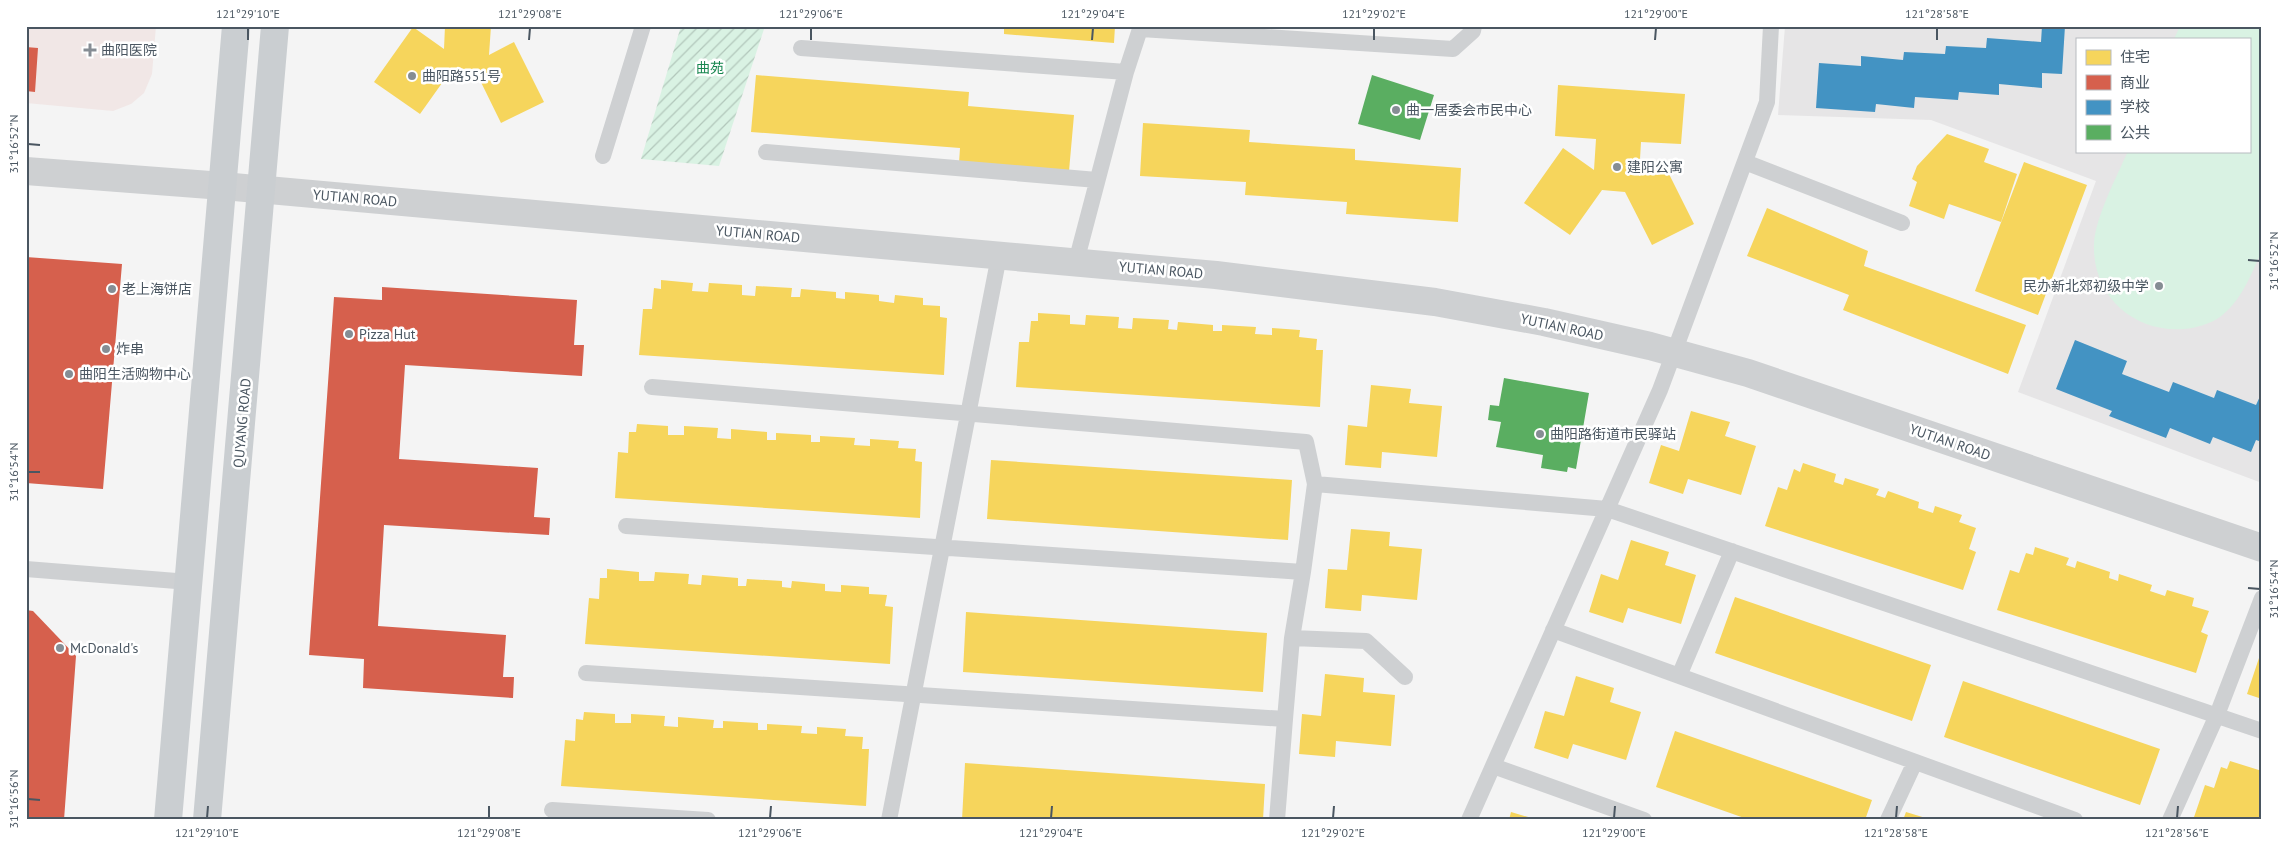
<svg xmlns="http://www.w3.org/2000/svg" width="2288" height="846" font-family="'PT Sans','Noto Sans SC',sans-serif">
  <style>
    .education { fill: #e6e5e6; fill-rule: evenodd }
    .medical { fill: #f1e7e6 }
    .park { fill: #d9f2e3 }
    .garden { fill: url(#garden-furrows) }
    .homes { fill: #f6d55c }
    .shops { fill: #d6604d }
    .schools { fill: #4393c3 }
    .public { fill: #5aae61 }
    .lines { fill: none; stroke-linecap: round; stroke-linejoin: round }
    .service { stroke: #ced0d2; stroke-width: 16 }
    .tertiary { stroke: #ced0d2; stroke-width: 28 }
    .primary { stroke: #caced1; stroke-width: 28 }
    .ticks { fill: none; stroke: #4a5661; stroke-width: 2 }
    .poi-dot { fill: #868d94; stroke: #fff; stroke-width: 2 }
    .labels { text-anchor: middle; stroke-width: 5; stroke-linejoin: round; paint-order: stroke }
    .poi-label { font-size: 14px; fill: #4a5661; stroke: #fff; text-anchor: start }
    .park-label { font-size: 14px; fill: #17864f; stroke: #fff }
    .street-label { font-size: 14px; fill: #4a5661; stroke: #fff }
    .neatline { fill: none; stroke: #4a5661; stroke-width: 2 }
    .ticks-label { font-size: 12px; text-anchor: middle; fill: #4a5661 }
  </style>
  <defs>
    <pattern id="garden-furrows" width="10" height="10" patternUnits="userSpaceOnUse" patternTransform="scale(1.25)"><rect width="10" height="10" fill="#d9f2e3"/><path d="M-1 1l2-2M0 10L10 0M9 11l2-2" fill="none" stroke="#b2c7bb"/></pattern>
  </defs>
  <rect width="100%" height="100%" fill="#f4f4f4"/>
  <path class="education" d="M1785,26h477v457l-244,-91 78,-211 -165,-61 -153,-5zM2077,39h172v112h-172z"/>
  <path class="medical" d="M26,26h130l-4,48 -8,19 -13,11 -18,7 -87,-8z"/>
  <path class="park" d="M2180,26h82v224c-11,25 -20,50 -42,67 -10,7 -24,11 -36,12 -50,4 -92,-33 -90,-85 1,-26 23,-68 34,-93h121v-112h-75z"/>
  <path class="garden" d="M681,26h84l-46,140 -78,-7z"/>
  <path class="homes" d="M445,26h46l-2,29 25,-13 30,60 -43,21 -26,-53 -23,-1 -32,45 -46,-32 39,-55 31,22z
    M1004,26h111l-1,17 -110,-9z
    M756,75l213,17 -1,14 106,9 -5,56 -110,-8 1,-15 -209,-16z
    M1558,85l127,9 -4,50 -40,-2 -2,34 25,-12 30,60 -42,21 -27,-53 -23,-2 -32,45 -46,-32 39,-55 31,22 2,-31 -41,-3z
    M1143,123l107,7 -1,12 106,7v11l106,8 -3,54 -112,-8 1,-12 -102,-7 1,-13 -106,-6z
    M1947,134l42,15 -5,13 33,12 -16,48 -52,-18 -5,15 -35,-13 8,-24 -5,-3 5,-13z
    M2024,162l63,23 -49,130 -63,-24z
    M1767,208l101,43 -4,15 162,59 -18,49 -165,-64 6,-15 -102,-39z
    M661,280l32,3 -1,8 16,1 1,-9 33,2v10l13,1 1,-10 36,2 -1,9h9l1,-8 35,3v6l9,1v-7l34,3v6l15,2 1,-8 28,3v7l17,1v11l7,1 -3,57 -305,-20 4,-46h9l2,-21 7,1z
    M1038,313l32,2v9l15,1 1,-10 33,2 -1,11 14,1 1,-11 36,2 -1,9 9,1 1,-8 35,3v6h9v-6l34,2 -1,7 17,1v-7l28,2 -1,7 18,2 -1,11h7l-3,57 -304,-20 3,-45h10l2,-21h7z
    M1371,385l40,4 -2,14 33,3 -5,51 -55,-5 -1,16 -36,-3 3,-40 19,2z
    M1691,411l39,11 -5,14 31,10 -15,49 -53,-16 -5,15 -34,-11 12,-38 18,6z
    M637,424l31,2v9h16v-9l34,2 -1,10 14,1v-10l36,3v8h9v-7l35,2v7h9v-6l35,2 -1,7 16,1v-7l29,2 -1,7 18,1 -1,12 7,1 -2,56 -305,-20 3,-46 10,1 1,-21h7z
    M991,460l301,20 -4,60 -301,-21z
    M1803,463l33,11 -2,8 9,3 2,-7 34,11 -3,6 9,3 3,-7 31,11 -1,6 15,5 2,-7 27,9 -3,7 17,6 -7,21 7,3 -13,38 -198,-64 13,-39 9,3 7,-21 6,3z
    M1351,529l39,3 -1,14 33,3 -5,51 -55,-5 -1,16 -36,-3 3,-39 19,1z
    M1631,540l38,12 -4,13 31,10 -15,49 -53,-16 -5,15 -34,-11 12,-38 17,6z
    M2035,547l34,11 -3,7 9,3 2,-7 33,11 -1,6 9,3 1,-7 33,11 -2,6 15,5 2,-6 27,8 -2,8 17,5 -8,21 7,3 -12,38 -199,-63 13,-40 9,3 7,-20 7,2z
    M607,569l32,3v9h15l1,-9 34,2 -1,10 13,1 1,-10 36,3v8h8l1,-7 35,2v6l9,1 1,-7 33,3v7l16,1v-7l28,2v7l18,1 -2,11 8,1 -3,57 -305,-20 4,-46 10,1 1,-21h7z
    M1735,597l196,68 -19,56 -197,-68z
    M966,612l301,21 -4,59 -300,-20z
    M2260,655l2,1v43l-15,-5z
    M1325,674l39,4 -1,14 32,3 -4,51 -55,-5 -1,16 -36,-3 3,-40 19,2z
    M1576,676l38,12 -4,14 31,10 -15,48 -53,-16 -5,15 -34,-11 11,-37 19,5z
    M1963,681l197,68 -20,56 -196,-68z
    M584,712l31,2v9h16v-9l34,2 -1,10 14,1v-10l36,3 -1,8h10v-7l35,2v7h9v-6l35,2 -1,7 16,1v-7l29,2 -1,7 18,1 -1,12h7l-3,57 -305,-20 4,-46 10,1 1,-22 7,1z
    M1675,731l197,69 -7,20h-115l-94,-33z
    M2230,761l32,10v49h-69l12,-35 9,3 7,-21 6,2z
    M965,763l300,21 -2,36h-301z
    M1511,812l24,7v1h-26z
    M1906,812l23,7v1h-26z"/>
  <path class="shops" d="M26,47l12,1 -3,44 -9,-1z
    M26,257l96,7 -19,225 -77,-6z
    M382,287l195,13 -3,45h10l-2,31 -177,-11 -6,94 139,9 -4,49 16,1 -1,17 -165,-10 -6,101 128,9 -3,42h11l-1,21 -150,-10 1,-29 -55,-4 25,-358 48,3z
    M26,610l7,1 43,45 -12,164h-38z"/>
  <path class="schools" d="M2042,26h23l-3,48 -20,-1v15l-43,-4v11l-40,-3 -1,8 -43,-3 -1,11 -38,-4 -1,8 -59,-4 3,-45 42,3v-10l42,4 1,-8 41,2 1,-8 40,2 1,-10 54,4z
    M2075,340l52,21 -5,13 47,18 4,-10 41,16 3,-8 39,15 6,-13v50l-6,-2 -5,12 -38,-15 -3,7 -40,-16 -4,10 -57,-22 3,-5 -56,-22z"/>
  <path class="public" d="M1372,75l62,20 -14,45 -62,-16z
    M1504,378l85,15 -13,76 -8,-2 -1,5 -26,-4 2,-13 -47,-8 5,-25 -13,-2 2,-15 9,1z"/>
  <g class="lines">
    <path class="service" d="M1141,29l312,20 20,-18 1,-5
      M801,48l325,24
      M766,152l331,28
      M603,156l40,-130
      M1745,162l157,61
      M1076,262l50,-190 15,-46
      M652,387l654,55 9,42 -12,88
      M1315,484l292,25 655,222
      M626,526l677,46 -11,66
      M26,569l163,13
      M1553,630l522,190
      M586,673l699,46 -8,101
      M1679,676l53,-125
      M1285,719l7,-81 74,3 39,36
      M1493,766l151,54
      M552,810l156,10
      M889,820l110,-564
      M1469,820l191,-430 107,-288 4,-76
      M1888,820l27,-58
      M2170,820l47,-105 45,-117"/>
    <path class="tertiary" d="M26,171l197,15 993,89 219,27 109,20 106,24 98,27 514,175"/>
    <path class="primary" d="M168,820l68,-794
      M207,820l68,-794"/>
  </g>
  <path class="ticks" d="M248,40v-12M529,40l1,-12M811,40v-12M1092,40l1,-12M1374,40v-12M1655,40l1,-12M1937,40v-12M28,144l12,1M2248,260l12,1M28,472h12M2248,588l12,1M28,799l12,1M207,818l1,-12M489,818v-12M770,818l1,-12M1051,818l1,-12M1333,818l1,-12M1614,818l1,-12M1896,818l1,-12M2177,818l1,-12"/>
  <g class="poi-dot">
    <path d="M87.5 42.5h5v5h5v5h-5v5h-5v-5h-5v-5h5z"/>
    <circle cx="412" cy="76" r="5"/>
    <circle cx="1396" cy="110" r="5"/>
    <circle cx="1617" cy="167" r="5"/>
    <circle cx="2159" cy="286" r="5"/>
    <circle cx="112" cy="289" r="5"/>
    <circle cx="349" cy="334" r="5"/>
    <circle cx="106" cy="349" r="5"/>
    <circle cx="69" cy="374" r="5"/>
    <circle cx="1540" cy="434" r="5"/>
    <circle cx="60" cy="648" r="5"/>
  </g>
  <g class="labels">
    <g class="poi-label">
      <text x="101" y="55">曲阳医院</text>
      <text x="422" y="81">曲阳路551号</text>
      <text x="1406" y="115">曲一居委会市民中心</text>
      <text x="1627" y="172">建阳公寓</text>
      <text x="2149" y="291" text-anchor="end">民办新北郊初级中学</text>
      <text x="122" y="294">老上海饼店</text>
      <text x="359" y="339">Pizza Hut</text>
      <text x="116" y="354">炸串</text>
      <text x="79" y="379">曲阳生活购物中心</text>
      <text x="1550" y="439">曲阳路街道市民驿站</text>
      <text x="70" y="653">McDonald's</text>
    </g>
    <g class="park-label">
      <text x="710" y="73">曲苑</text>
    </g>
    <g class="street-label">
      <text transform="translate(355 198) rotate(5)" y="5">YUTIAN ROAD</text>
      <text transform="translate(758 234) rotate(5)" y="5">YUTIAN ROAD</text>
      <text transform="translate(1161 270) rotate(5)" y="5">YUTIAN ROAD</text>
      <text transform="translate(1562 327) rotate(12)" y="5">YUTIAN ROAD</text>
      <text transform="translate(242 423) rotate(-85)" y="5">QUYANG ROAD</text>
      <text transform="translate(1950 442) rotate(19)" y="5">YUTIAN ROAD</text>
    </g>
  </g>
  <rect width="2288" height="846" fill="none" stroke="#ffffff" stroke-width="55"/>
  <rect x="2076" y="38" width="175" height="115" fill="#ffffff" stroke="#b7bbc0"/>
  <rect x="2086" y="50" width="25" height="15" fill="#f6d55c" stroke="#b7bbc0"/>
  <text x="2120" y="62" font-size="15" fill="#4a5661">住宅</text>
  <rect x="2086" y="75" width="25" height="15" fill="#d6604d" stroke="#b7bbc0"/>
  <text x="2120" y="88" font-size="15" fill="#4a5661">商业</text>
  <rect x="2086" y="100" width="25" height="15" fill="#4393c3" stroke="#b7bbc0"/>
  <text x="2120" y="112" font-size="15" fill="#4a5661">学校</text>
  <rect x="2086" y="125" width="25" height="15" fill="#5aae61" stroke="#b7bbc0"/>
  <text x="2120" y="138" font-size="15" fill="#4a5661">公共</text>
  <rect x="28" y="28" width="2232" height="790" class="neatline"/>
  <g class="ticks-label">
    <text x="248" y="18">121°29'10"E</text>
    <text x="530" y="18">121°29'08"E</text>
    <text x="811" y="18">121°29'06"E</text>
    <text x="1093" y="18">121°29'04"E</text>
    <text x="1374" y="18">121°29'02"E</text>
    <text x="1656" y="18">121°29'00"E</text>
    <text x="1937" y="18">121°28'58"E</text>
    <text transform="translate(14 144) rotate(-90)" y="4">31°16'52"N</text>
    <text transform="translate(2274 261) rotate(-90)" y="4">31°16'52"N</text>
    <text transform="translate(14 472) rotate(-90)" y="4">31°16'54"N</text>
    <text transform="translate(2274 589) rotate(-90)" y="4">31°16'54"N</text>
    <text transform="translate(14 799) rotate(-90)" y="4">31°16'56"N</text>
    <text x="207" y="837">121°29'10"E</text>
    <text x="489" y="837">121°29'08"E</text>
    <text x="770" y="837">121°29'06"E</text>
    <text x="1051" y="837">121°29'04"E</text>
    <text x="1333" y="837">121°29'02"E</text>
    <text x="1614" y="837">121°29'00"E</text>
    <text x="1896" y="837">121°28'58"E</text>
    <text x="2177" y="837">121°28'56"E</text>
  </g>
</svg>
